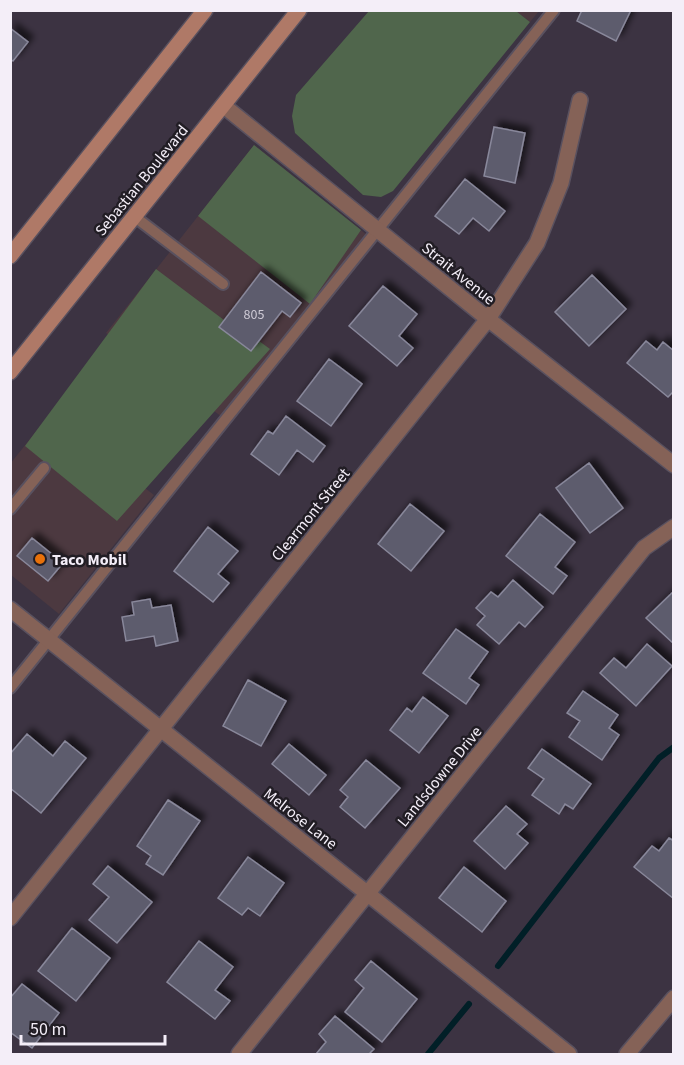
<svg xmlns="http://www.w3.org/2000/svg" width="684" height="1065" font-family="'Source Sans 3',sans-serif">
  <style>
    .commercial { fill: #4c3940 }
    .forest { fill: #50664c }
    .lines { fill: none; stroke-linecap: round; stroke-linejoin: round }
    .stream { stroke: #011f27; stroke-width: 6 }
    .building { fill: #5d5c6d; stroke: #89889b; stroke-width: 1.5; filter: url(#shadow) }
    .lane-casing { stroke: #59515f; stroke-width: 14 }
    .street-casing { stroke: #59515f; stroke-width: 18 }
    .secondary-casing { stroke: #59515f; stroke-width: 18 }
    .lane { stroke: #856257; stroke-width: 10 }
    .street { stroke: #856257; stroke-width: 15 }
    .secondary { stroke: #af7967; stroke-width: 15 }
    .food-dot { fill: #e8710a; stroke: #211d24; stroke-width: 2 }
    .labels { text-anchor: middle; stroke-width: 5; stroke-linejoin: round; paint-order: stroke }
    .number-label { font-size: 14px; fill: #cecad5 }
    .street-label { font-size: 16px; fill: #f4eef8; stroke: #211d24 }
    .poi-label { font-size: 16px; font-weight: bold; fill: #f4eef8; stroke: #211d24; text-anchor: start }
  </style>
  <defs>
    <filter id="shadow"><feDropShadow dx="5.5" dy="-5.5" stdDeviation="3" flood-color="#0009"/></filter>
  </defs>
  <rect width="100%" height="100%" fill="#3c3342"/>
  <path class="commercial" d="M516,11h23l-9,11z
    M254,145l118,94 -147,180 -119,-86z
    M50,414l104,81 -95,119 -48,-39 -1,-111z"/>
  <path class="forest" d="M369,11h147l14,11 -137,169 -12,6 -18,-2 -68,-62 -3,-17 4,-21z
    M254,145l107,85 -51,74 -112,-88z
    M156,269l68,51 -5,7 32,24 8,-10 11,8 -153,172 -92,-75z"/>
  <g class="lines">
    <path class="stream" d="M498,966l161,-208 15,-11
      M428,1054l41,-50"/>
  </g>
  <path class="building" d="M582,10h49l-15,31 -39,-20z
    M10,28l18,14 -15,19 -3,-2z
    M494,127l31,6 -10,50 -31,-7z
    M465,179l40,32 -16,20 -16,-13 -14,16 -24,-18z
    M261,272l40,31 -11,14 -8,-6 -31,40 -32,-24z
    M592,275l34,34 -37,37 -34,-34z
    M383,286l34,28 -18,22 14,12 -16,18 -48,-40z
    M646,341l11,9 6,-8 11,9v40l-6,6 -41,-34z
    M329,359l33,25 -31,42 -34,-25z
    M286,416l39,30 -12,16 -16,-12 -18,25 -28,-21 17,-23 5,3z
    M589,463l34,45 -33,25 -34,-45z
    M410,504l34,27 -33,40 -33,-27z
    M540,514l35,28 -20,25 12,9 -14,18 -47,-38z
    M208,527l30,24 -20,23 11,9 -16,19 -39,-31z
    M32,538l31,25 -15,18 -31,-25z
    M513,580l30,27 -18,20 -6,-5 -20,22 -22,-19 8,-9 -9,-8 15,-16 7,5z
    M674,591v53l-28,-26z
    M150,599l2,9 19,-3 7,36 -22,5 -2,-10 -28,5 -4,-24 12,-2 -2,-13z
    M456,629l32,23 -19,26 10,7 -13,19 -43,-31z
    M647,644l25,22 -36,40 -36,-33 14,-15 12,10z
    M248,680l38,21 -25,45 -38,-20z
    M583,691l35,24 -9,13 10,7 -17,25 -33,-23 11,-16 -13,-8z
    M423,697l25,19 -29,37 -29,-23 17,-22 5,4z
    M27,734l26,22 12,-15 21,17 -45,55 -31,-25v-34z
    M289,744l37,31 -17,20 -37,-31z
    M542,749l49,35 -18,25 -8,-5 -6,10 -27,-19 12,-16 -16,-11z
    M366,760l34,28 -35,40 -25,-21 8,-10 -8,-7z
    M168,800l32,21 -37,54 -17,-11 5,-8 -14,-10z
    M506,806l21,18 -10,10 11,9 -23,26 -31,-28z
    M669,838l5,3v58l-40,-32 18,-21 7,5z
    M248,857l36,26 -24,33 -12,-8 -6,7 -24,-17z
    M108,866l44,36 -35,41 -28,-23 20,-23 -16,-13z
    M464,867l42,34 -24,31 -43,-34z
    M72,928l38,30 -34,43 -38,-30z
    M199,941l34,26 -18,23 15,11 -15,18 -48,-37z
    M371,961l46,38 -35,43 -37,-30 19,-24 -9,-8z
    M22,984l37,29 -27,35 -22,-16v-34z
    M335,1016l39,33 -5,5h-53l10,-12 -7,-8z"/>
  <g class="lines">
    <defs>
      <path id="lane" d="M135,217l88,67
        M10,509l34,-41
        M10,688l544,-678"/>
      <path id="street" d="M224,106l264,213 186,146
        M10,609l559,445
        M10,918l478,-599 49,-76 24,-60 19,-83
        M239,1054l405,-506 30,-21
        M627,1054l47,-56"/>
      <path id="secondary" d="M10,256l195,-246
        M10,372l289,-362"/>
    </defs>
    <use href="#lane" class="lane-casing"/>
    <use href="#street" class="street-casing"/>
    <use href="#secondary" class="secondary-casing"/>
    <use href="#lane" class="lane"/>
    <use href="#street" class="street"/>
    <use href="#secondary" class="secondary"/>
  </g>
  <circle class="food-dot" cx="40" cy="559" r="6"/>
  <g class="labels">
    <g class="number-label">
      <text x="254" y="319">805</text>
    </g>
    <g class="street-label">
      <text transform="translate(141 180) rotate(-51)" y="6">Sebastian Boulevard</text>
      <text transform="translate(459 273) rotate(39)" y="6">Strait Avenue</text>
      <text transform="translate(310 514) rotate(-51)" y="6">Clearmont Street</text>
      <text transform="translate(439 776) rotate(-51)" y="6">Landsdowne Drive</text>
      <text transform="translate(301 818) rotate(38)" y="6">Melrose Lane</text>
    </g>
    <g class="poi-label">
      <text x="52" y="565">Taco Mobil</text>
    </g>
  </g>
  <rect width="684" height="1065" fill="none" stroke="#f4eef8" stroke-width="24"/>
  <path d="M21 1035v9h144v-9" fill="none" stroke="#f4eef8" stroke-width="3"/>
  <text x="30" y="1035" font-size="18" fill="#f4eef8" stroke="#211d24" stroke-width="4.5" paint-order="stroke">50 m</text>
</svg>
